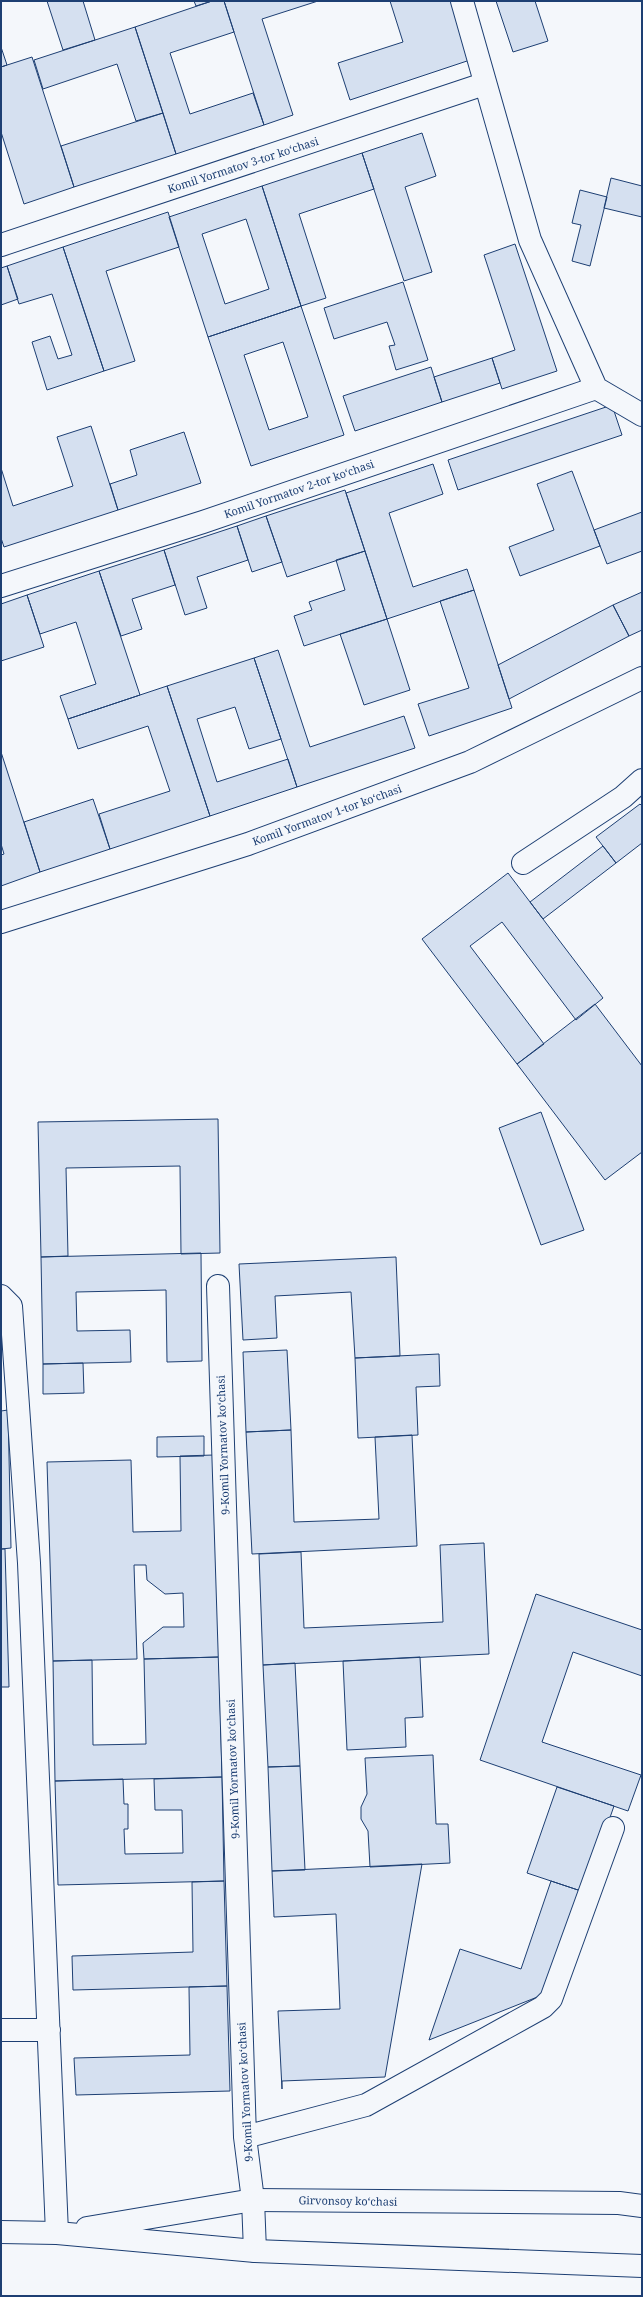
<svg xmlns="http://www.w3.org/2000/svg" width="643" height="2297" font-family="'Noto Serif',serif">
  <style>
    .building { fill: #d5e0f0; stroke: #1d3f73; fill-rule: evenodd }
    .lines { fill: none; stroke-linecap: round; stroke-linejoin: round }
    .minor-casing { stroke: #1d3f73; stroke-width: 24 }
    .major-casing { stroke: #1d3f73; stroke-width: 24 }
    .minor { stroke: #f4f7fb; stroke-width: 22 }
    .major { stroke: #f4f7fb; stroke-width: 22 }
    .labels { text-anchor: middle; stroke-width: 3; stroke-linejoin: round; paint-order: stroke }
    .street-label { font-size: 11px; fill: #1d3f73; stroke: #f4f7fb }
  </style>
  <rect width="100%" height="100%" fill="#f4f7fb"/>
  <path class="building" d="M47,1h36l12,39 -32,10z
    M194,1h18l-16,5z
    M212,1h12l10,31 -64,21 20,61 63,-21 11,32 -88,29 -41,-127z
    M224,1h94l-56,18 31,96 -29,10z
    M390,1h61l19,59 -120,40 -12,-37 65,-21z
    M496,1h39l13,40 -35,11z
    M135,27l28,86 -27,8 -19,-57 -74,25 -9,-29z
    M1,47l6,18 -6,2z
    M32,57l42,130 -50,17 -23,-72v-65z
    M163,113l13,41 -102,33 -13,-41z
    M422,133l14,43 -31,11 27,85 -28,9 -42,-128z
    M362,153l12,36 -75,25 27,84 -25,8 -39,-120z
    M611,178l31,8v31l-38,-9z
    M262,186l39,120 -93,31 -39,-120zM246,219l23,70 -44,15 -23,-70z
    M580,190l27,7 -17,69 -18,-5 9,-36 -9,-2z
    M168,212l11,35 -73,24 29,90 -31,10 -41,-124z
    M515,244l42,127 -55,18 -10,-31 23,-8 -31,-95z
    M63,247l41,124 -57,19 -15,-48 18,-6 8,23 14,-4 -20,-61 -33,10 -12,-38z
    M7,266l11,33 -17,6v-37z
    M403,282l25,78 -32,10 -7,-24 6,-1 -8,-23 -53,17 -10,-31z
    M301,306l43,129 -93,31 -43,-129zM283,342l25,75 -39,13 -25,-75z
    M492,358l8,25 -58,19 -8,-25z
    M431,367l11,35 -87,29 -12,-35z
    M612,405l10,30 -164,55 -10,-30z
    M91,426l27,84 -114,37 -3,-9v-70l12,38 60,-20 -16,-49z
    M184,432l17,51 -83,27 -8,-26 27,-9 -7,-25z
    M433,464l10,30 -54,19 24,74 54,-18 7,21 -87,29 -41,-126z
    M572,471l28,75 -80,30 -11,-29 45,-17 -17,-46z
    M345,490l20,61 -78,26 -21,-61z
    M642,512v39l-35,13 -13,-34z
    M266,516l16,46 -30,10 -15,-46z
    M237,526l11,34 -51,17 10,31 -22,7 -21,-65z
    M164,550l11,35 -43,14 10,30 -21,7 -22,-65z
    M365,551l22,68 -83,27 -10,-30 18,-6 -3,-8 36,-12 -9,-30z
    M99,571l41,124 -72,24 -8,-23 36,-12 -20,-62 -36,12 -13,-39z
    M474,590l38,118 -83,28 -11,-32 51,-16 -29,-87z
    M642,592v38l-13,6 -16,-31z
    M27,595l17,52 -43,14v-57z
    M613,605l16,31 -120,63 -11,-34z
    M387,619l23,71 -46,15 -24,-71z
    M278,650l32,97 94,-31 11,32 -118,39 -43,-129z
    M254,658l27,81 -32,10 -14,-42 -38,12 20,63 71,-23 9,28 -87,29 -43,-130z
    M167,686l43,130 -100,33 -11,-35 71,-23 -22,-65 -70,23 -10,-30z
    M1,752l39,120 -39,14v-31l3,-1 -3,-10z
    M93,799l17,50 -70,23 -16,-50z
    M640,804l2,2v37l-26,20 -20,-26z
    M603,846l13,17 -73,56 -13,-17z
    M508,873l95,125 -27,22 -74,-98 -32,24 74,98 -27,20 -95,-125z
    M595,1004l47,62v86l-37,28 -88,-116z
    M541,1112l43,118 -43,15 -42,-117z
    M218,1119l2,134 -39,1 -1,-88 -114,2 2,88 -27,1 -3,-135z
    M201,1253l1,108 -35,1 -1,-72 -90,2 1,39 53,-1 1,32 -88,2 -2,-107z
    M396,1257l4,99 -45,2 -4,-66 -76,4 2,42 -34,2 -4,-76z
    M287,1350l4,80 -45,2 -3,-80z
    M439,1354l1,32 -24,1 2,48 -60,3 -3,-80z
    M83,1363l1,30 -41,1v-30z
    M8,1410l3,138 -10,1v-138z
    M291,1430l3,92 85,-3 -4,-82 37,-2 5,111 -165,8 -6,-122z
    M204,1436v20l-47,1v-20z
    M214,1455l5,202 -75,2 -1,-16 20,-16h21l-1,-34 -18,1 -18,-14 -1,-15h-12l3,94 -84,2 -6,-199 84,-2 2,72 48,-1 -1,-75z
    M484,1543l5,111 -226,11 -4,-111 42,-2 3,76 139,-6 -3,-77z
    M1,1549h4l4,138h-8z
    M536,1594l106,36v46l-69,-24 -31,90 99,33 -13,36 -148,-51z
    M219,1657l3,120 -167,4 -2,-120 39,-1 1,85 53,-1 -2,-85z
    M420,1657l3,60 -18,1 1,29 -59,3 -4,-89z
    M295,1663l5,103 -32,1 -5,-102z
    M433,1755l3,69h12l2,39 -80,4 -2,-36 -7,-12v-12l6,-13 -2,-36z
    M300,1766l5,104 -33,1 -4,-104z
    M222,1777l2,104 -166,4 -3,-104 68,-2 1,25h4v25h-4l1,25 58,-1 -1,-43h-27l-1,-31z
    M557,1787l57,19 -30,86 -57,-19z
    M422,1864l-37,213 -103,4v8l-4,-78 62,-2 -4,-95 -62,3 -2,-46z
    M224,1881l3,105 -154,4 -1,-34 121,-4 -1,-70z
    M551,1881l33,11 -34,100 -121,48 31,-91 61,20z
    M227,1986l3,105 -154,4 -2,-37 116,-3 -1,-68z"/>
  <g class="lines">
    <defs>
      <path id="minor" d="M462,1l68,239 66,148 46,27
        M1,245l483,-161
        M1,586l202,-64 393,-134
        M523,863l100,-66 19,-17
        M1,922l247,-78 222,-82 172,-84
        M218,1286l27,851 8,63 2,51
        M1,1296l10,10 18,257 28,670
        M1,2030h48
        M245,2137l121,-32 177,-98 8,-8 62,-171"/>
      <path id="major" d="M87,2228l166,-28 366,3 23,3
        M1,2232l56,1 198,18 387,15"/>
    </defs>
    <use href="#minor" class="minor-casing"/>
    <use href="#major" class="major-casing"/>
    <use href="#minor" class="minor"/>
    <use href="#major" class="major"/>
  </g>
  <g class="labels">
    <g class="street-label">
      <text transform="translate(243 165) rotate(-18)" y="4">Komil Yormatov 3-tor koʻchasi</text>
      <text transform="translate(299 489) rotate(-19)" y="4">Komil Yormatov 2-tor koʻchasi</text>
      <text transform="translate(327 815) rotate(-20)" y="4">Komil Yormatov 1-tor koʻchasi</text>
      <text transform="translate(223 1445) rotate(-92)" y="4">9-Komil Yormatov koʻchasi</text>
      <text transform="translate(233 1769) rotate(-92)" y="4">9-Komil Yormatov koʻchasi</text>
      <text transform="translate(245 2092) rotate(-93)" y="4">9-Komil Yormatov koʻchasi</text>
      <text transform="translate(348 2201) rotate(1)" y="4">Girvonsoy koʻchasi</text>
    </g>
  </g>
  <rect width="643" height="2297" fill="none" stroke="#1d3f73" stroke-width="4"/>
</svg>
